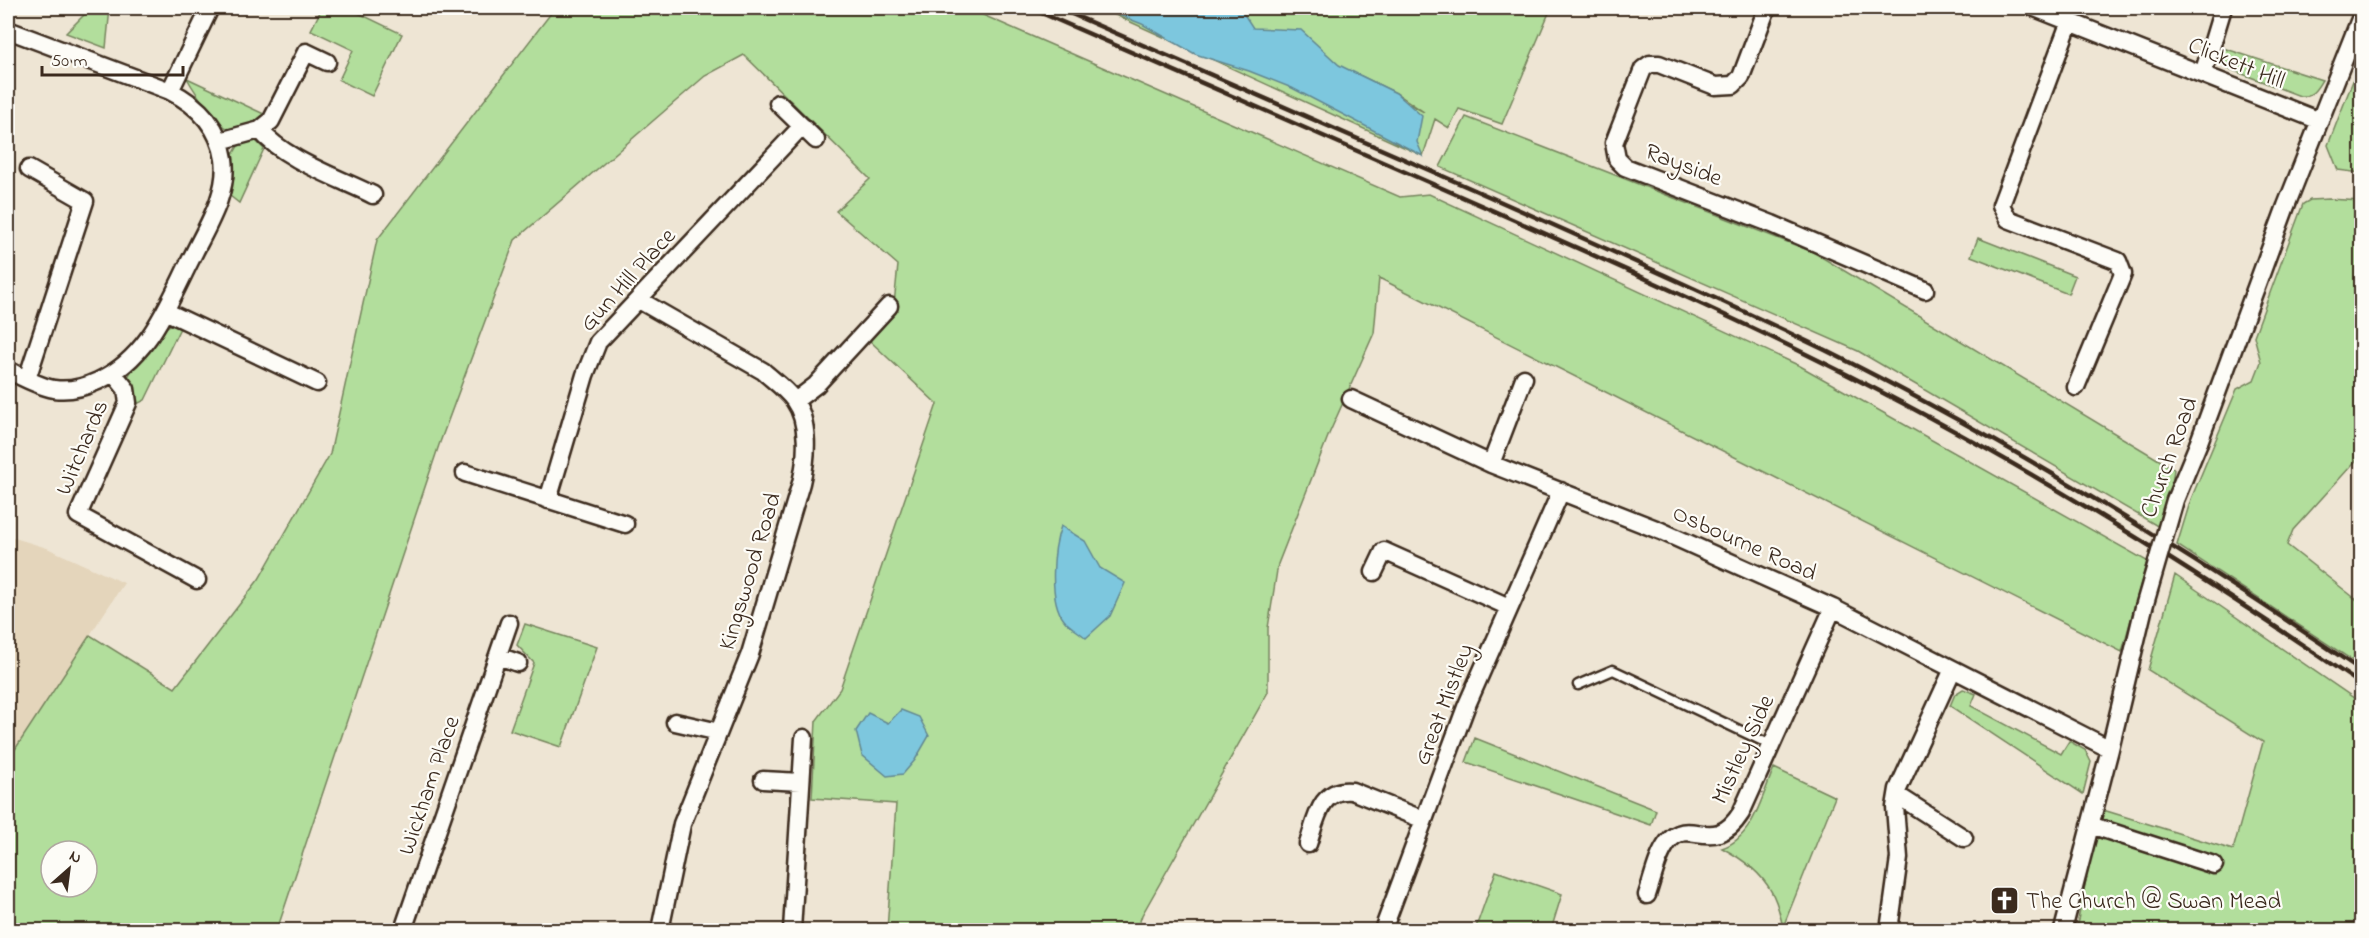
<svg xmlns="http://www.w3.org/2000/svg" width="2369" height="938" font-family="'Indie Flower',sans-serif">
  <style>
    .built { fill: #e4d5bb }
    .green { fill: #b2de9c; stroke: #76845d; stroke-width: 1.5; fill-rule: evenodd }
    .water { fill: #7dc7de; stroke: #638891; stroke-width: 1.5 }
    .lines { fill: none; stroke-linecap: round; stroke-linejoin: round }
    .lane-casing { stroke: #3b2a1e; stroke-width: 13 }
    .street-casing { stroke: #3b2a1e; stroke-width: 21 }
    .lane { stroke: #fdfcf7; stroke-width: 8 }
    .street { stroke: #fdfcf7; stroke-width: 16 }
    .rail { stroke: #3b2a1e; stroke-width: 4.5 }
    .street-bridge-casing { stroke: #3b2a1e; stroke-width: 21; stroke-linecap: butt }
    .street-bridge { stroke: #fdfcf7; stroke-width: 16 }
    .labels { text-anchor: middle; stroke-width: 4.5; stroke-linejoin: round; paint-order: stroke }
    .street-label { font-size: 24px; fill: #3b2a1e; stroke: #fdfcf7 }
    .poi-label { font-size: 24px; fill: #3b2a1e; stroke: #fdfcf7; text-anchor: start }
  </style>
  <rect width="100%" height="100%" fill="#eee5d4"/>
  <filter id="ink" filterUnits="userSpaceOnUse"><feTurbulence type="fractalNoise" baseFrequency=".0167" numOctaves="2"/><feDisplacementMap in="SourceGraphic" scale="12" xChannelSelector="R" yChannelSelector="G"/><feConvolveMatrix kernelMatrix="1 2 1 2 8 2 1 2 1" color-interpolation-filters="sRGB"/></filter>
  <g filter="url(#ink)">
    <path class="built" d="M8,536l39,12 77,35 -116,177z"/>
    <path class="green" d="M91,8h19l-4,40 -40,-15z
      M322,8h26l54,26 -30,62 -33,-16 14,-30 -42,-20z
      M555,8h412l433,189 29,-3 371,172 347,195 -25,91 -743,-374 -5,55 -45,101 -51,130 -10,64v64l-126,223 -5,15h-250l9,-126 -84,-6 4,-77 24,-32 97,-285 -67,-63 23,-27 5,-49 -62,-54 34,-32 -126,-124 -39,21 -190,164 -76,205 -162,485h-269v-170l82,-125 85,53 84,-109 71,-125 47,-214zM51,851h36v36h-36z
      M1100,8h451l-49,116 -43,-15 -10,19 -14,-9 -12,37zM1361,76l35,17 28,19 -64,-35z
      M2223,48l99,32c-6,10 -10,17 -22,16l-73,-28 -6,-6z
      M2361,60v113l-23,-3 -10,-25z
      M187,78l79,37c-6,6 -13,8 -21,11 -3,1 -9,4 -13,4 -13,-1 -39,-41 -45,-52z
      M1466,117l347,135 361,217 -8,62 -308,-180 -418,-184z
      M250,140l6,1 8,8 -25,54 -9,-7 2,-40 6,-10z
      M2329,199l32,2v254l-68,75 -6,15 74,58v63l-184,-121 14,-46 46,-110 17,-9 7,-18 -7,-26 49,-132 7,-4z
      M1978,238l97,38 -7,18 -97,-38z
      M170,325l10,3 -35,72 -8,4 -2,-12 -7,-15 5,-9 16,-16 16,-24z
      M2175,575l186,128v227h-285l24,-121 133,41 30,-108 -115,-72z
      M525,624l72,23 -36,100 -51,-17 24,-67 -17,-18z
      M1963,689l13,5 -5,12 90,48 8,-13 16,9 6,12 -8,32 -133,-88 5,-12z
      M1475,738l181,72 -5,15 -185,-63z
      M1774,768l61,29 -52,130c-3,-11 -5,-25 -12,-36 -10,-18 -30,-33 -49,-43 31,-10 40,-52 52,-80z
      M1496,871l66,23 -11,36h-76z"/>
    <path class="water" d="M1105,8h135l13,20 48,2 38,35 57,28 26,23 -5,26 6,14 -131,-68 -43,-17 -54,-17 -53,-30 -33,-13z
      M1061,526l24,15 15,27 25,15 -15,33 -24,22c-6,-6 -17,-11 -22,-18 -16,-20 -11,-72 -3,-94z
      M901,710l18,7 10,19 -14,24 -12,14 -16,2 -25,-21 -6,-24 12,-18 20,10z"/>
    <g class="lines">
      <defs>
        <path id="lane" d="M1578,685l35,-15 158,75"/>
        <path id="street" d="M1767,8l-26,69 -8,8 -18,1 -56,-22h-9l-7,5 -29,74 3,16 8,8 147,57 153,66
          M2035,8l285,113
          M2070,21l-69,184 7,14 110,42 5,13 -47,113
          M8,30l162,61c28,14 49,36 54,68 5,34 -18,69 -32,98 -24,47 -43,101 -94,124 -13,6 -30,10 -44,8 -16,-3 -32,-12 -46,-19
          M2203,74l20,-66
          M170,91l40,-83
          M778,103l38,37
          M260,130c23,29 79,48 113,65
          M220,141l40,-11 11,-9 35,-69 21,10
          M639,300l124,71c10,9 23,18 31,29 16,22 13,58 7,83l-51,171 -68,170 -22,106
          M165,311l152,72
          M114,374l12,15 2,14 -50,112 119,65
          M27,379l58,-178 -56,-32
          M1351,399l140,65 170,67 172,77 277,141
          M795,401l21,-16 73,-79
          M2199,442l87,-236 76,-192
          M1491,464l33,-86
          M465,473l160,51
          M548,500l37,-125 13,-33 204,-216
          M1374,572l10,-21 125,56
          M498,656l20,7
          M675,722l44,10
          M763,780l38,2
          M1897,795l67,43
          M2090,825l124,40
          M1308,844c8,-24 12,-57 44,-53l72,29
          M1647,895c6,-17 10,-39 21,-53 22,-27 45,15 73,-29l92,-205
          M403,930l106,-307
          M792,930l12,-192
          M1383,930l83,-223 95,-216
          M1889,930l10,-72 -4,-51 3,-18 55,-120
          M2063,930l47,-181 34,-142"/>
      </defs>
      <use href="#lane" class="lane-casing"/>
      <use href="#street" class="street-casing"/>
      <use href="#lane" class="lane"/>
      <use href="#street" class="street"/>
      <path class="rail" d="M1030,8c152,66 303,132 455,199 112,50 225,99 335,154 189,93 368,205 542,324
        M1058,8c138,59 275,120 412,180 119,53 238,105 355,162 187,93 364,203 537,321"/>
      <defs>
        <path id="street-bridge" d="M2144,607l31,-107 24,-58"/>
      </defs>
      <use href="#street-bridge" class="street-bridge-casing"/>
      <use href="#street-bridge" class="street-bridge"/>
    </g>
  </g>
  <defs>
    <symbol id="church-square" viewBox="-11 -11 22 22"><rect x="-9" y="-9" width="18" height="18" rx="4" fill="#3b2a1e" stroke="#fdfcf7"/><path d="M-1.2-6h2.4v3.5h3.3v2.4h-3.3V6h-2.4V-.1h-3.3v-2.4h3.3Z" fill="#fff"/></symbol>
  </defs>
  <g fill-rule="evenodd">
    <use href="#church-square" x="1988" y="884" width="33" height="33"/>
  </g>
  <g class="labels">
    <g class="street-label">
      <text transform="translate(2237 62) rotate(22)" y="8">Clickett Hill</text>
      <text transform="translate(1684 164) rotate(21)" y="8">Rayside</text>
      <text transform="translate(627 279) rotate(-48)" y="8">Gun Hill Place</text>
      <text transform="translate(81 447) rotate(-67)" y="8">Witchards</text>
      <text transform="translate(2168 457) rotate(-70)" y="8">Church Road</text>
      <text transform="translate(1745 542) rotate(24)" y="8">Osbourne Road</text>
      <text transform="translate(749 571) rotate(-73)" y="8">Kingswood Road</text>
      <text transform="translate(1443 704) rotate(-69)" y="8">Great Mistley</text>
      <text transform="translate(1742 749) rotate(-65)" y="8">Mistley Side</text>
      <text transform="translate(428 785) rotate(-71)" y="8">Wickham Place</text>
    </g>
    <g class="poi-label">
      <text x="2026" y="908">The Church @ Swan Mead</text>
    </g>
  </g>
  <rect width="2369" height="938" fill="none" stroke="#fdfcf7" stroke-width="30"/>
  <rect x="15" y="15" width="2339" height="908" fill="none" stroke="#3b2a1e" stroke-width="2" filter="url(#ink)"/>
  <g transform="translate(69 869) rotate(28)"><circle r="28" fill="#fdfcf7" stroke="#afa8a0" stroke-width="1.5"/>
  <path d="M0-4.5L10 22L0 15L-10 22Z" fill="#3b2a1e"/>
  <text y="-9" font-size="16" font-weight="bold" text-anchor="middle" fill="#3b2a1e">N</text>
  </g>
  <path d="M42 66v9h141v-9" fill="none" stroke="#3b2a1e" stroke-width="3"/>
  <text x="51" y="66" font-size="18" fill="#3b2a1e" stroke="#fdfcf7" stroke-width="4.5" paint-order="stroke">50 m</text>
</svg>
